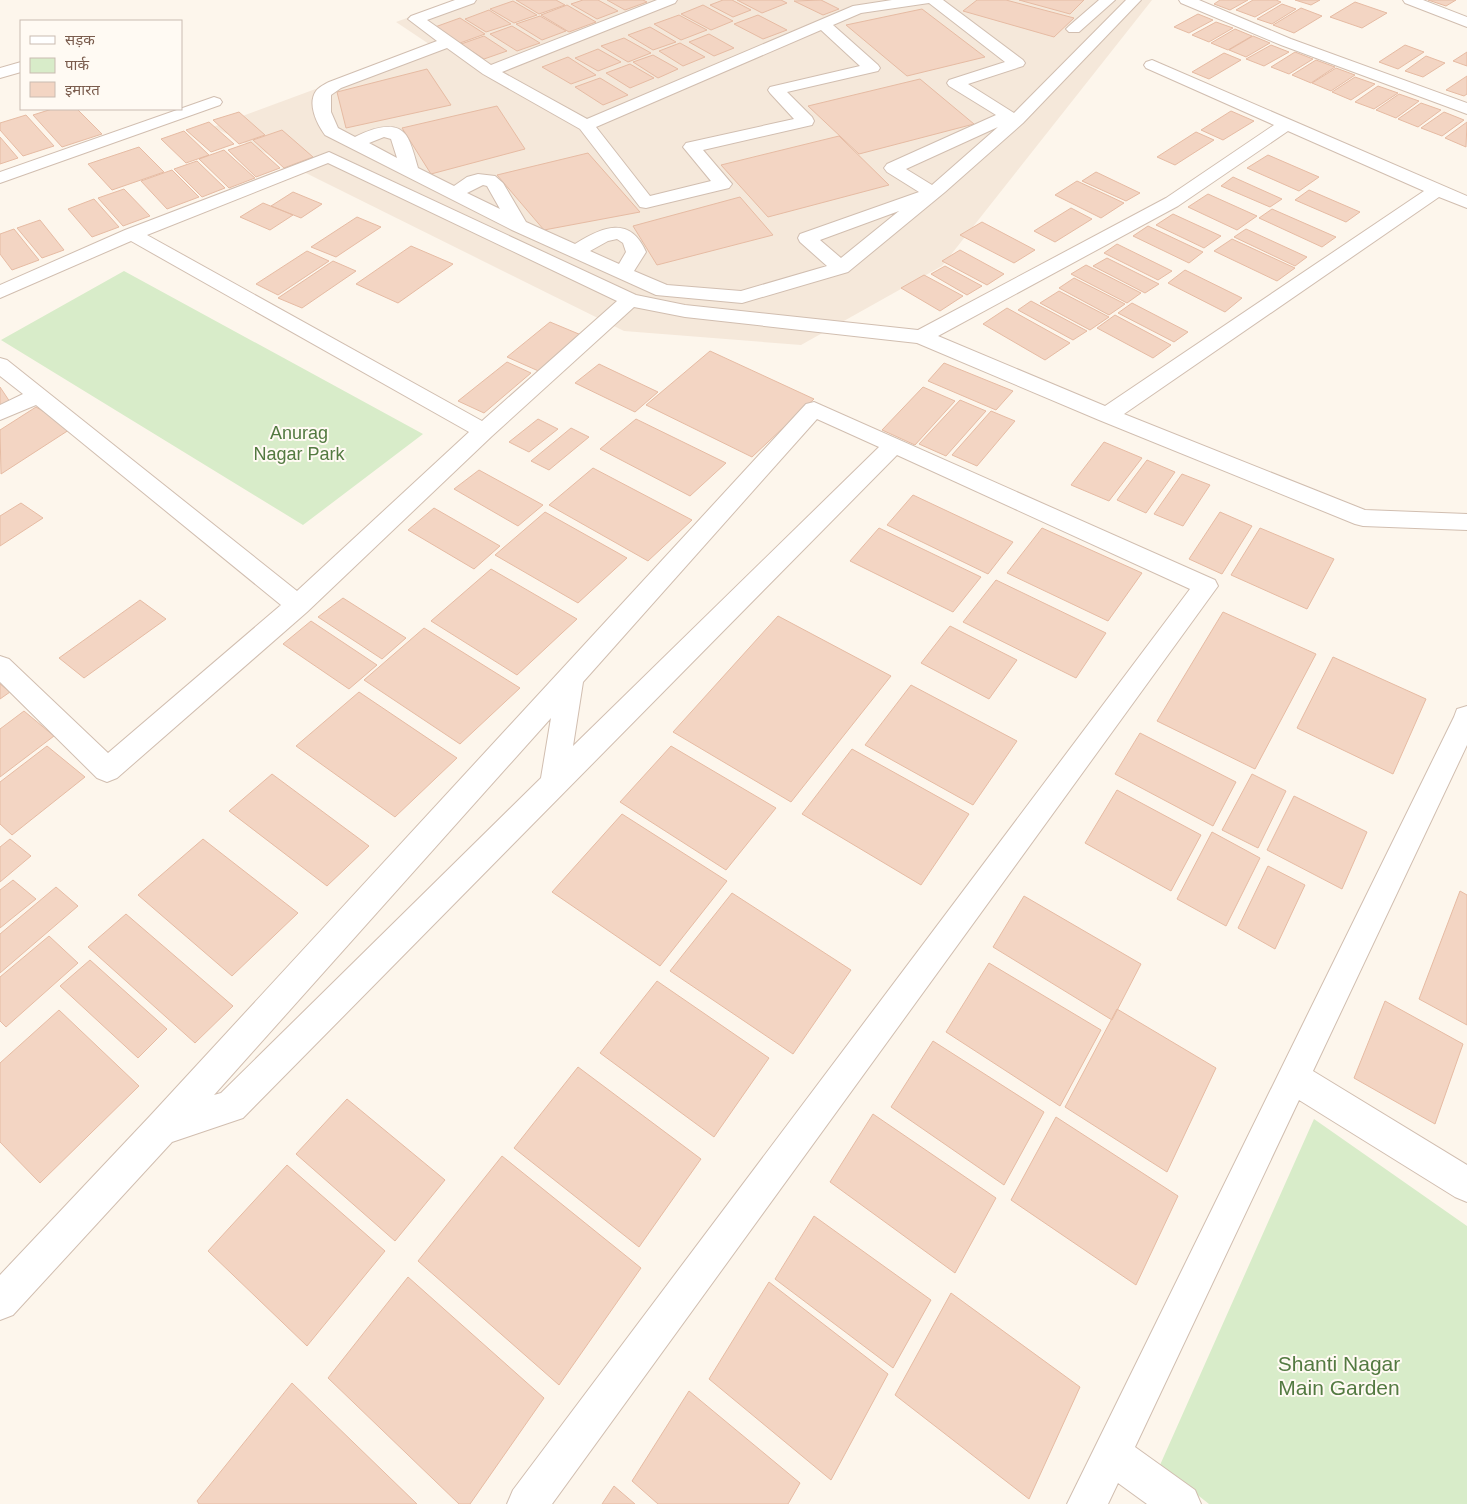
<svg xmlns="http://www.w3.org/2000/svg" width="1467" height="1504" font-family="Helvetica,'Noto Sans Devanagari',sans-serif">
  <style>
    .residential { fill: #f5e8da }
    .green { fill: #d8ecc9 }
    .building { fill: #f3d5c3; stroke: #e6bba3 }
    .lines { fill: none; stroke-linecap: round; stroke-linejoin: round }
    .minor-casing { stroke: #d1beb0; stroke-width: 2 }
    .minor { fill: #fff; fill-rule: evenodd }
    .labels { text-anchor: middle; stroke-width: 4; stroke-linejoin: round; paint-order: stroke }
    .park-label { font-size: 18px; fill: #537a41; stroke: #fffaf3 }
    .near-park-label { font-size: 21px; fill: #537a41; stroke: #fffaf3 }
  </style>
  <rect width="100%" height="100%" fill="#fdf6ec"/>
  <path class="residential" d="M456,0h696l-210,266 -141,79 -177,-14 -411,-204 219,-81 -36,-24z"/>
  <path class="green" d="M124,271l299,163 -120,91 -302,-185z
    M1314,1119l153,107v278h-258l-49,-39z"/>
  <path class="building" d="M516,0h40l9,5 -26,9z
    M583,0h15l20,11 -21,8 -26,-15z
    M607,0h36l4,2 -22,8z
    M723,0h9l19,10 -18,7 -23,-12z
    M737,0h44l6,3 -25,10z
    M821,0l18,9 -16,6 -29,-14z
    M977,0h29l68,18 -20,19 -91,-26z
    M1019,0h65l-14,14z
    M1220,0h28l-18,10 -16,-6z
    M1253,0h23l5,2 -26,15 -19,-7z
    M1295,0h25l-9,5z
    M1428,0h28l-10,6z
    M513,1l24,14 -23,8 -24,-14z
    M1355,2l32,11 -25,15 -32,-11z
    M1282,4l14,5 -24,15 -15,-5z
    M567,5l29,17 -27,10 -28,-17z
    M703,5l30,16 -22,9 -30,-16z
    M1301,8l21,8 -28,17 -21,-8z
    M922,9l63,48 -78,19 -61,-51z
    M489,10l22,14 -25,8 -21,-13z
    M1198,14l15,6 -24,13 -15,-6z
    M679,15l28,15 -26,10 -27,-16z
    M758,15l29,15 -24,9 -29,-15z
    M540,16l26,15 -24,9 -26,-16z
    M460,18l25,16 -25,9 -25,-16z
    M1216,22l17,6 -24,14 -17,-7z
    M512,26l28,17 -23,8 -27,-17z
    M650,27l26,15 -23,8 -25,-15z
    M1235,29l17,7 -24,14 -17,-7z
    M709,34l25,14 -20,8 -25,-14z
    M484,36l23,15 -23,8 -23,-15z
    M1253,36l17,7 -24,14 -17,-7z
    M624,38l27,15 -23,9 -27,-16z
    M680,43l25,14 -22,9 -24,-15z
    M1271,45l18,7 -25,14 -18,-7z
    M1405,45l19,7 -26,17 -19,-7z
    M598,49l23,13 -23,9 -23,-13z
    M1295,52l18,7 -24,15 -18,-7z
    M1467,52v14l-14,-5z
    M1224,53l17,7 -32,19 -17,-7z
    M653,55l25,14 -20,9 -25,-16z
    M1426,56l19,7 -22,14 -18,-6z
    M568,57l28,18 -25,9 -29,-17z
    M1316,60l19,7 -24,16 -19,-8z
    M630,64l24,14 -24,10 -24,-15z
    M1336,68l19,7 -24,16 -19,-8z
    M427,69l24,36 -105,23 -9,-36z
    M1467,76v18l-3,2 -18,-6z
    M1355,77l20,7 -24,16 -19,-8z
    M600,78l28,17 -25,10 -28,-18z
    M920,79l54,45 -115,30 -51,-48z
    M1378,86l20,7 -24,16 -19,-7z
    M1399,94l20,7 -23,17 -20,-8z
    M1421,103l20,7 -23,17 -20,-8z
    M497,106l28,43 -94,25 -29,-46z
    M52,109h25l25,25 -40,13 -29,-32z
    M1231,111l23,10 -31,19 -22,-10z
    M239,112l26,23 -26,9 -26,-24z
    M1444,112l20,8 -22,16 -21,-8z
    M26,115l28,31 -31,10 -23,-26v-7z
    M209,122l25,22 -23,8 -25,-22z
    M1467,122l-1,25 -21,-9z
    M282,130l31,27 -29,11 -31,-28z
    M184,131l25,24 -23,8 -25,-24z
    M1196,132l18,8 -39,25 -18,-8z
    M839,136l50,49 -121,32 -47,-52z
    M0,137l18,21 -18,6z
    M251,142l29,26 -24,9 -28,-27z
    M139,147l25,25 -52,18 -24,-26z
    M224,150l31,28 -26,10 -30,-29z
    M588,153l52,59 -96,18 -47,-55z
    M1268,155l51,22 -20,14 -52,-23z
    M197,161l28,27 -23,9 -28,-28z
    M172,170l27,27 -32,12 -26,-28z
    M1096,172l44,21 -14,8 -44,-20z
    M1233,177l49,22 -12,8 -49,-21z
    M1077,181l47,22 -23,15 -46,-23z
    M124,189l26,27 -27,10 -25,-28z
    M1309,190l51,22 -14,10 -51,-22z
    M293,192l29,12 -21,14 -30,-12z
    M1208,194l49,22 -20,14 -49,-23z
    M740,197l33,38 -116,30 -24,-39z
    M94,199l25,28 -27,10 -24,-28z
    M263,203l30,12 -23,15 -30,-13z
    M1071,208l21,11 -37,23 -21,-11z
    M1272,209l64,28 -14,10 -63,-29z
    M1173,214l48,22 -17,12 -48,-23z
    M357,217l24,10 -45,30 -25,-10z
    M40,220l24,30 -22,8 -25,-30z
    M982,222l53,28 -21,13 -54,-28z
    M1148,226l55,26 -14,11 -56,-27z
    M14,229l25,31 -27,10 -12,-16v-20z
    M1246,229l61,28 -12,9 -61,-29z
    M1232,239l63,29 -18,13 -63,-30z
    M1117,244l55,27 -14,9 -54,-27z
    M411,246l42,18 -55,39 -42,-19z
    M960,250l44,24 -17,11 -45,-24z
    M307,251l22,10 -51,34 -22,-11z
    M1107,258l52,26 -14,9 -52,-27z
    M333,261l23,10 -54,37 -24,-10z
    M1086,265l55,28 -14,10 -56,-29z
    M945,266l37,20 -15,9 -36,-21z
    M1185,270l57,28 -17,14 -57,-29z
    M924,275l39,21 -23,15 -39,-23z
    M1074,278l51,26 -16,11 -50,-27z
    M1059,291l50,26 -19,13 -50,-27z
    M1031,301l56,30 -14,9 -55,-30z
    M1132,303l56,29 -14,10 -56,-29z
    M1007,308l63,35 -25,17 -62,-36z
    M1115,315l56,30 -18,13 -56,-30z
    M550,322l36,15 -43,36 -36,-16z
    M710,351l104,48 -62,58 -106,-52z
    M507,362l24,11 -47,40 -26,-12z
    M944,363l69,28 -17,19 -68,-29z
    M599,364l59,28 -23,20 -60,-29z
    M0,387l10,15 -10,4z
    M923,387l32,14 -40,44 -33,-15z
    M960,400l26,11 -40,45 -27,-12z
    M36,407l36,21 -71,46 -1,-44z
    M991,411l24,10 -38,45 -25,-11z
    M538,419l20,10 -29,23 -20,-10z
    M636,419l90,44 -36,33 -90,-47z
    M571,428l18,9 -40,33 -18,-9z
    M1104,442l38,16 -33,43 -38,-16z
    M1147,460l28,12 -29,41 -29,-13z
    M593,468l99,52 -44,41 -99,-56z
    M479,470l64,35 -25,21 -64,-37z
    M1182,474l28,11 -27,41 -29,-12z
    M913,495l100,47 -25,32 -101,-49z
    M21,503l22,15 -43,28v-30z
    M434,508l66,38 -26,23 -66,-39z
    M545,512l82,46 -49,45 -83,-48z
    M1220,512l32,14 -30,48 -33,-15z
    M879,528l102,49 -28,35 -103,-51z
    M1042,528l100,45 -34,48 -101,-48z
    M1260,528l74,31 -27,50 -76,-34z
    M491,569l86,50 -60,56 -86,-54z
    M996,580l110,53 -30,45 -113,-56z
    M343,598l63,40 -24,21 -64,-42z
    M140,600l26,19 -82,59 -25,-20z
    M1223,612l93,42 -61,115 -98,-48z
    M778,616l113,60 -100,126 -118,-70z
    M311,621l66,44 -28,24 -66,-45z
    M950,626l67,34 -28,39 -68,-36z
    M424,628l96,60 -60,56 -96,-64z
    M1333,657l93,42 -33,75 -96,-46z
    M0,684l10,8 -10,7z
    M911,685l106,56 -44,64 -108,-60z
    M359,692l98,66 -62,59 -99,-71z
    M24,711l30,25 -54,41v-48z
    M1140,733l96,49 -23,44 -98,-52z
    M47,746l38,31 -73,58 -12,-11v-42z
    M671,746l105,62 -50,62 -106,-68z
    M852,749l117,65 -48,71 -119,-71z
    M272,774l97,72 -42,40 -98,-75z
    M1252,774l34,17 -28,57 -36,-18z
    M1117,790l84,45 -30,56 -86,-48z
    M1294,796l73,36 -25,57 -75,-39z
    M622,814l105,67 -67,85 -108,-74z
    M1212,832l48,26 -34,68 -49,-27z
    M10,839l21,17 -31,26v-35z
    M203,839l95,74 -66,63 -94,-81z
    M1268,866l37,19 -30,64 -37,-21z
    M13,880l23,19 -36,29v-38z
    M56,887l22,19 -78,67v-39z
    M1460,891l7,4v130l-48,-26z
    M732,893l119,77 -58,84 -123,-83z
    M1024,896l117,68 -29,56 -119,-73z
    M126,914l107,92 -38,37 -107,-96z
    M49,936l29,27 -72,64 -6,-6v-44z
    M90,960l77,69 -29,29 -78,-72z
    M989,963l112,67 -41,76 -114,-74z
    M657,981l112,77 -55,79 -114,-84z
    M1385,1001l78,43 -28,80 -81,-46z
    M1117,1009l99,59 -49,104 -102,-65z
    M59,1010l80,76 -99,97 -40,-41v-79z
    M933,1041l111,71 -40,73 -113,-78z
    M578,1067l123,92 -62,88 -125,-99z
    M347,1099l98,81 -50,61 -99,-87z
    M873,1114l123,84 -41,75 -125,-91z
    M1056,1117l122,79 -42,89 -125,-85z
    M502,1156l139,112 -82,117 -141,-124z
    M287,1165l98,86 -78,95 -99,-95z
    M814,1216l117,84 -38,68 -118,-89z
    M408,1277l136,121 -74,106h-11l-131,-126z
    M769,1282l119,92 -57,106 -122,-101z
    M951,1293l129,94 -51,112 -134,-104z
    M292,1383l125,121h-218l-2,-3z
    M689,1391l111,92 -12,21h-130l-26,-23z
    M614,1486l21,18h-33z"/>
  <g class="lines">
    <defs>
      <path id="minor" d="M455,0h21l-2,3 -47,17 64,45 166,-65h20l-2,3 -173,69 85,47 266,-113 39,-6h51l80,60 2,3 -2,3 -55,18 46,29 112,-113h15l-118,123 -78,69 -97,80 -106,31 -86,-8 -144,-65 -187,-95c-8,-11 -18,-31 -9,-44 3,-4 9,-7 13,-9l108,-41 -29,-22 3,-3zM929,3l76,59 -56,18 -2,3 2,3 47,29 -109,49 -3,4 3,4 32,20 -119,42 -2,4 2,4 27,24 -86,25 -74,-6 -33,-14 12,-19c-16,-37 -44,-25 -71,-8l-49,-22 -23,-39 -8,-7 -17,-2 -11,3 -13,9 -36,-18c-3,-10 -6,-24 -12,-33 -12,-16 -37,-5 -51,2l-17,-9 -7,-16v-17l10,-7 106,-40 36,26 97,55 60,78 6,1 83,-20 3,-4 -29,-34 109,-25 2,-4 -2,-4 -25,-25 91,-21 2,-3 -2,-3 -45,-40 28,-12zM821,30l39,36 -90,21 -2,3 2,3 24,26 -108,24 -3,4 28,34 -61,15 -54,-69zM998,127l-66,58 -26,-16zM384,137l7,2 6,19 -28,-15zM483,185l4,1 13,23 -33,-16zM899,211l-58,47 -21,-18zM617,239l6,4 3,9 -7,12 -29,-13 18,-10z
        M1099,0h16l-36,32h-10l-3,-3 3,-3z
        M1179,0h20l92,39 176,64v11l-186,-69 -100,-42z
        M1403,0h20l44,17v10l-62,-24z
        M1152,60l315,136v12l-28,-11 -315,217 241,96 102,4v16l-104,-4 -8,-2 -256,-104 -182,-77 -232,-26 -51,-10 -142,129 -185,176 -190,166 -10,4 -10,-4 -97,-96v-26l9,3 99,94 173,-148 -245,-200 -36,15v-15l23,-11 -23,-18v-18l7,2 290,231 172,-159 -338,-191 -131,57v-13l125,-55 204,-78 307,143 49,10 233,25 248,-132 108,-73 -128,-57 -2,-3 2,-3zM1288,131l136,60 -319,215 -167,-70 240,-130zM328,163l289,138 -135,120 -335,-186z
        M21,62v10l-21,6v-10z
        M214,97l6,2 2,3 -2,3 -220,78v-11z
        M814,402l401,178 3,6 -666,918h-45l6,-14 677,-901 -293,-134 -654,663 -71,24 -159,173 -13,5v-45l150,-159 656,-712zM817,419l62,28 -306,299 10,-64zM551,718l-10,60 -320,315 -7,2z
        M1467,706v39l-154,326 154,94v37l-12,-5 -156,-97 -164,347 60,43 6,14h-54l-29,-21 -10,21h-41l387,-787 3,-8z"/>
    </defs>
    <use href="#minor" class="minor-casing"/>
    <use href="#minor" class="minor"/>
  </g>
  <g class="labels">
    <g class="park-label">
      <text x="299" y="439">Anurag<tspan x="299" dy="21">Nagar Park</tspan></text>
    </g>
    <g class="near-park-label">
      <text x="1339" y="1371">Shanti Nagar<tspan x="1339" dy="24">Main Garden</tspan></text>
    </g>
  </g>
  <rect x="20" y="20" width="162" height="90" fill="#fffaf3" stroke="#cabbb1"/>
  <rect x="30" y="36" width="25" height="8" fill="#ffffff" stroke="#cabbb1"/>
  <text x="65" y="45" font-size="15" fill="#7a5c4d">सड़क</text>
  <rect x="30" y="58" width="25" height="15" fill="#d8ecc9" stroke="#cabbb1"/>
  <text x="65" y="70" font-size="15" fill="#7a5c4d">पार्क</text>
  <rect x="30" y="82" width="25" height="15" fill="#f3d5c3" stroke="#cabbb1"/>
  <text x="65" y="95" font-size="15" fill="#7a5c4d">इमारत</text>
</svg>
